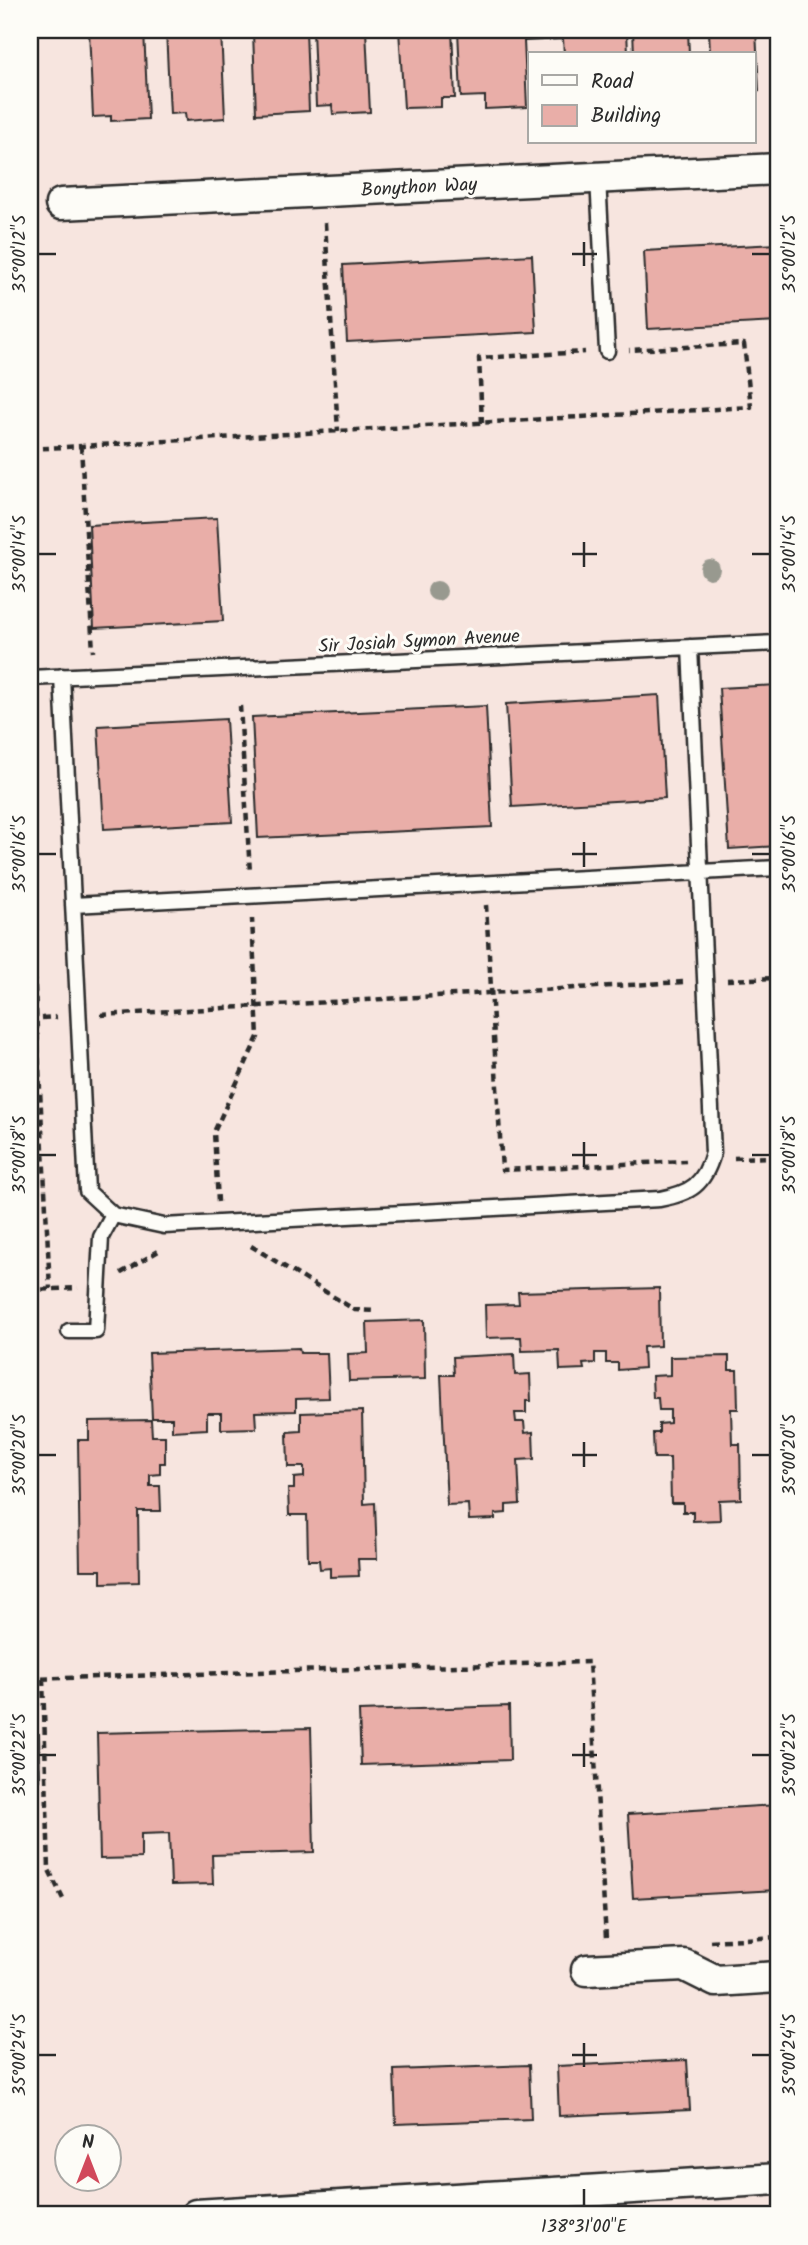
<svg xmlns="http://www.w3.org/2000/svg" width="808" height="2245" font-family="Kalam,sans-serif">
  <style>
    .building { fill: #e9aea8; stroke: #2b2b2b; stroke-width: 2 }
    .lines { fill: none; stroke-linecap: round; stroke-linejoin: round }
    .service-casing { stroke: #2b2b2b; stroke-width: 19 }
    .minor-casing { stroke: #2b2b2b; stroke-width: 35 }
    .path { stroke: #2b2b2b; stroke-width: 4.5; stroke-dasharray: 7 5; stroke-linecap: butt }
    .service { stroke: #fdfcf7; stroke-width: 14 }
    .minor { stroke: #fdfcf7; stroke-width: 30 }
    .tree { fill: #98998f }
    .ticks { fill: none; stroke: #2b2b2b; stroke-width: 2.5 }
    .labels { text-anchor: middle; stroke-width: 6; stroke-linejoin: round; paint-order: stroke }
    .street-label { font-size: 19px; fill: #2b2b2b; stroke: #fdfcf7 }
    .neatline { fill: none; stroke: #2b2b2b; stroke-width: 2.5 }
    .ticks-label { font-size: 18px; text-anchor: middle; fill: #2b2b2b }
  </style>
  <rect width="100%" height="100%" fill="#f7e5df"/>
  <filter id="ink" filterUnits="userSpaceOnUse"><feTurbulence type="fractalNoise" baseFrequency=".0143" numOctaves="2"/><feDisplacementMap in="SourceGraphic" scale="14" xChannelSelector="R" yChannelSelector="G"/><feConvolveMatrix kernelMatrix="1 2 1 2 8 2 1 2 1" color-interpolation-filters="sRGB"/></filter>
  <g filter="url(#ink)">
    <path class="building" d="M89,30h55l4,89 -37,2v-5l-18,1z
      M166,30h55l4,88 -39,3 -1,-8 -15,1z
      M306,30l3,81 -53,3 -3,-82z
      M313,30h53l4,82 -37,2 -1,-9 -16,1z
      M399,30h53l3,68h-14v9l-37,1z
      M458,30h169l1,24h-64l-1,-15 -39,2 3,66 -42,2v-13l-24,1z
      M633,30h55l1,24h-55z
      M709,30h47l3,61h-5v-37h-44z
      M778,244v78l-130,7 -4,-78z
      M532,255l4,77 -189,10 -4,-77z
      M217,518l6,103 -129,7 -5,-103z
      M778,685v161l-49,3 -10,-161z
      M659,695l6,103 -153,9 -6,-103z
      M486,706l6,121 -234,11 -6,-121z
      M226,719l6,103 -128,7 -6,-103z
      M659,1288l1,58 -17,1 1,21 -26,2v-7h-12v-10h-11v10l-12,1 1,5 -24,1 -1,-20 -37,1 -1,-14 -35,1 -1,-33 34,-1 -1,-12z
      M424,1320l1,59 -76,2 -1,-27 20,-1 -1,-31z
      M299,1348l1,5h27l2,45 -33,1v12l-41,1 1,16 -35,1v-16h-14v16l-35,2v-13h-20l-3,-65z
      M514,1354l1,21 15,-1 1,27h-5v12h-11l1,9h8l1,11 8,-1 1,27 -16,1 2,44 -14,1v8l-11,1v5l-26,1 -1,-16 -21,1 -6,-130h13l-1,-18z
      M729,1356v14h8l1,39h-7l1,35h8l1,55 -22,1 1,20 -27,1v-9h-10v-9h-12l-1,-45h-16l-1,-25h6v-9l11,-1v-13h-11l-1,-12h-5l-1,-22 18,-1v-18z
      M362,1411l2,93 11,-1 2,56h-19l1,17 -29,1v-9l-10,1 -1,-9h-11l-1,-45h-18l-1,-26h6v-11l10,-1v-10h-16l-1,-35 14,-1v-18z
      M151,1420l1,16h13v27h-5v11l-10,1v11h10l1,25h-23l1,71 -38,1v-13h-21l-2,-130h11v-19z
      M509,1706l1,54 -149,5 -2,-54z
      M311,1728l3,124 -102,3 1,29 -42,1 -2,-52 -28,1v24l-41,1 -3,-126z
      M30,1734h9l1,46 -8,1 2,75h-4z
      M778,1805v85l-145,8 -5,-84z
      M687,2060l3,50 -131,6 -2,-50z
      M529,2065l2,54 -135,5 -2,-54z"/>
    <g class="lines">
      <defs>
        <path id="service" d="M598,178l9,173
          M62,676l25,515 26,24 51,11 496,-27c31,-6 44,-14 53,-46l-23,-506
          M30,678l748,-35
          M73,905l705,-37
          M69,1331h27l5,-94 12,-22"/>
        <path id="minor" d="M61,204l717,-35
          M587,1970l97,-5 32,16 62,-4
          M196,2215l582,-36"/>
      </defs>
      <use href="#service" class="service-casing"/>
      <use href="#minor" class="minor-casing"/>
      <path class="path" d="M325,223l13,208
        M482,423l-3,-65 106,-6
        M81,446l12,206
        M30,449l721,-42 -7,-63 -115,6
        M240,706l10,167
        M30,890l20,399
        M486,905l16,265 184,-9
        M727,980l51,-2
        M101,1015l582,-33
        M30,1019l27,-2
        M734,1158l44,-1
        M218,1202l-4,-70 44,-95 -6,-118
        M251,1246l104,64 21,1
        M121,1273l41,-24
        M30,1290l48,-2
        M30,1679l559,-17 17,276
        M43,1679l6,191 15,31
        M710,1941l68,-4"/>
      <use href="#service" class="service"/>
      <use href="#minor" class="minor"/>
    </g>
    <g class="tree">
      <circle cx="710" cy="569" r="10"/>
      <circle cx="437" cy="591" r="10"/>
    </g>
  </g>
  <path class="ticks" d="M584,242v24M38,254h18M572,254h25M752,254h18M584,542v25M38,554h18M572,554h25M752,554h18M584,842v25M38,854h18M572,854h25M752,854h18M584,1142v25M38,1155h18M572,1155h25M752,1155h18M584,1442v25M38,1455h18M572,1455h25M752,1455h18M584,1743v24M38,1755h18M572,1755h25M752,1755h18M584,2043v24M38,2055h18M572,2055h25M752,2055h18M584,2189v17"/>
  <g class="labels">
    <g class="street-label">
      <text transform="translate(419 186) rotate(-3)" y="7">Bonython Way</text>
      <text transform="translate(419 640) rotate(-3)" y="7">Sir Josiah Symon Avenue</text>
    </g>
  </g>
  <rect width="808" height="2245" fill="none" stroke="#fdfcf7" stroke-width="77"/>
  <rect x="528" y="52" width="228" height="91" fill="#fdfcf7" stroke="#a9a8a5" stroke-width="2"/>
  <rect x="542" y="75" width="35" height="10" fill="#fdfcf7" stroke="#a9a8a5" stroke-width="2"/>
  <text x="591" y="88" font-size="21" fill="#2b2b2b">Road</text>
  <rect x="542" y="105" width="35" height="21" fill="#e9aea8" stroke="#a9a8a5" stroke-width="2"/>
  <text x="591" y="122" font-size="21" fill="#2b2b2b">Building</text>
  <g transform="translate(88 2158)"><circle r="33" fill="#fdfcf7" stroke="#a9a8a5" stroke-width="2"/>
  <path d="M0-5L12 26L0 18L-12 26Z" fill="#d1495b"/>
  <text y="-10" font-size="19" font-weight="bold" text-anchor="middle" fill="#2b2b2b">N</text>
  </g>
  <rect x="38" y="38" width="732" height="2168" class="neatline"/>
  <g class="ticks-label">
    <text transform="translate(19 254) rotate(-90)" y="6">35°00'12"S</text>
    <text transform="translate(789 254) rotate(-90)" y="6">35°00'12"S</text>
    <text transform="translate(19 554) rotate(-90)" y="6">35°00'14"S</text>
    <text transform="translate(789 554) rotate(-90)" y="6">35°00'14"S</text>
    <text transform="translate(19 854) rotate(-90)" y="6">35°00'16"S</text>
    <text transform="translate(789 854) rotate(-90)" y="6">35°00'16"S</text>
    <text transform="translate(19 1155) rotate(-90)" y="6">35°00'18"S</text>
    <text transform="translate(789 1155) rotate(-90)" y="6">35°00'18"S</text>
    <text transform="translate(19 1455) rotate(-90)" y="6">35°00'20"S</text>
    <text transform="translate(789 1455) rotate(-90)" y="6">35°00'20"S</text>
    <text transform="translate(19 1755) rotate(-90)" y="6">35°00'22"S</text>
    <text transform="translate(789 1755) rotate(-90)" y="6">35°00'22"S</text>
    <text transform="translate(19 2055) rotate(-90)" y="6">35°00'24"S</text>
    <text transform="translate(789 2055) rotate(-90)" y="6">35°00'24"S</text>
    <text x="584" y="2232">138°31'00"E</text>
  </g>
</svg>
